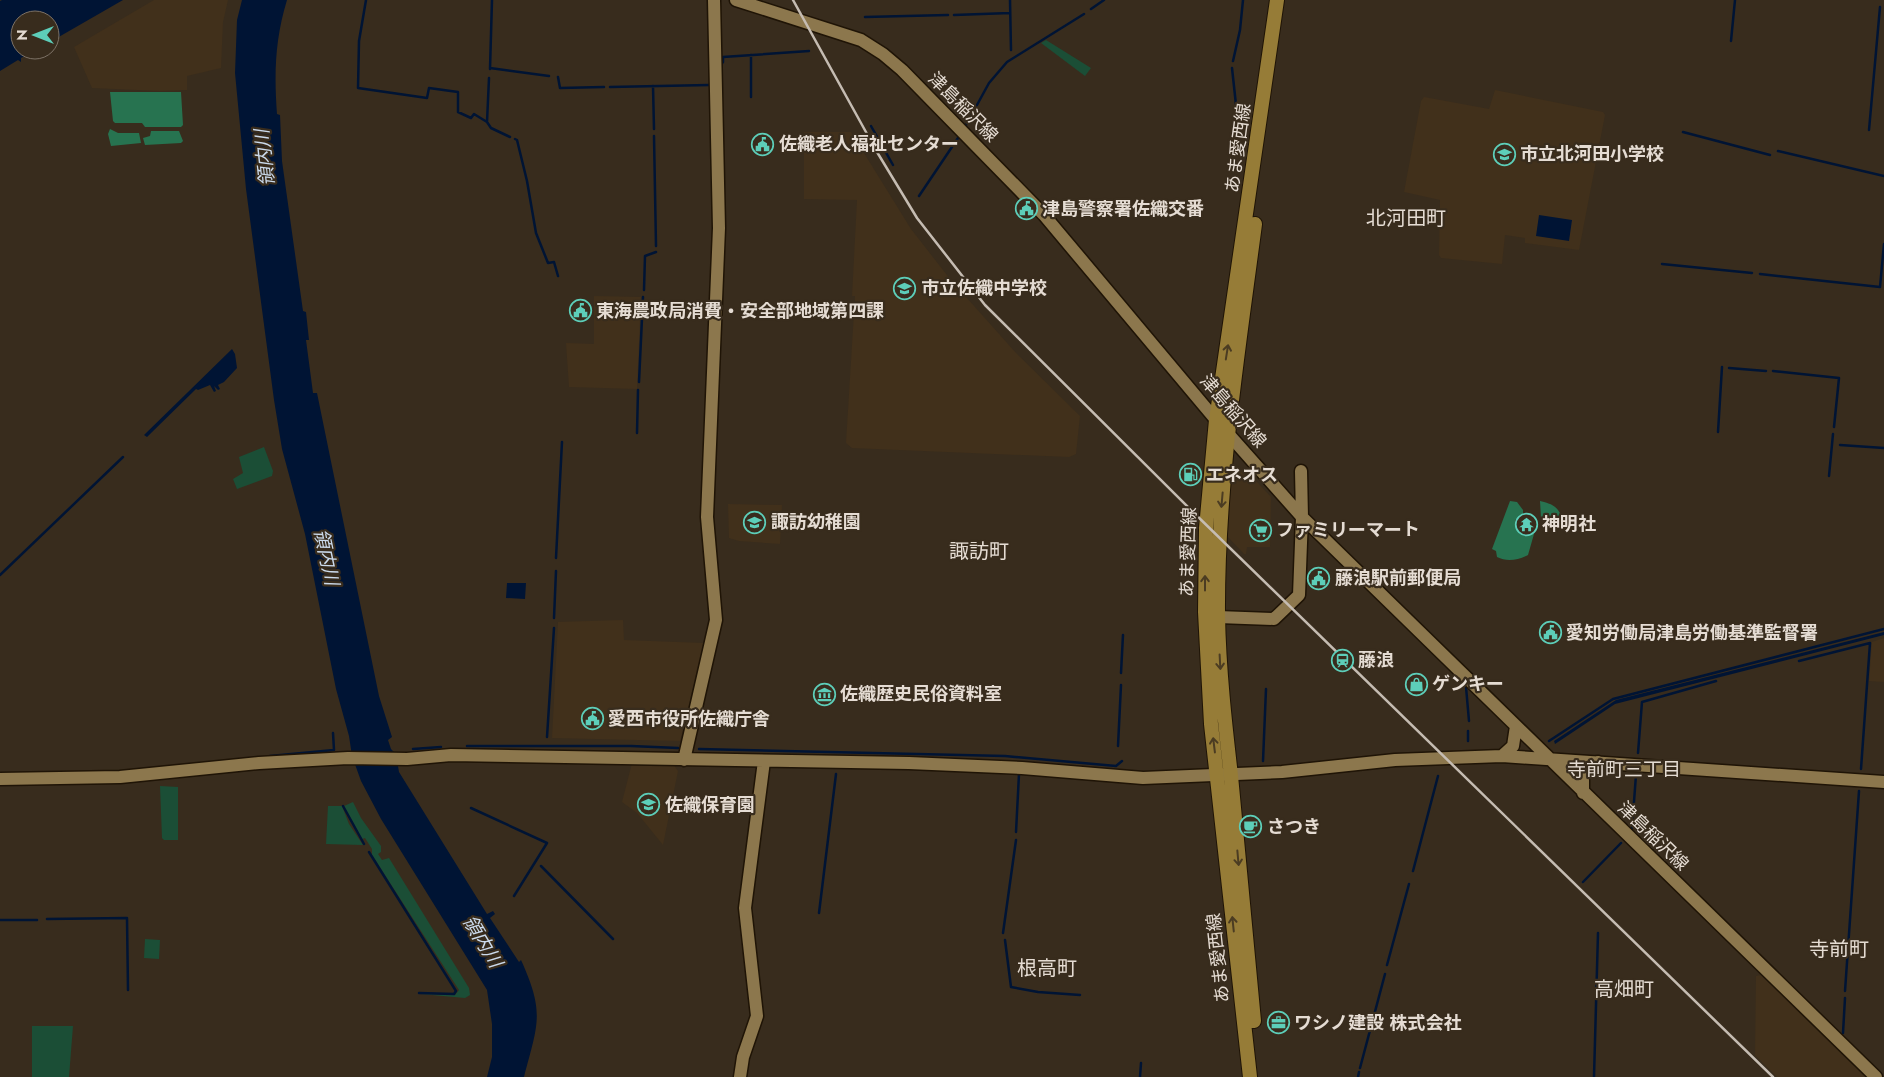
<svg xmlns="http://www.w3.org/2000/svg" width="1884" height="1077" font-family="Jost,'Noto Sans JP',sans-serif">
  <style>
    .built { fill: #41301b }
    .green { fill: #1b4e36 }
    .forest { fill: #277350 }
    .water { fill: #001434 }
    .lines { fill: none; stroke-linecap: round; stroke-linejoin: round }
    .stream { stroke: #001434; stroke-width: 2.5 }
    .secondary-casing { stroke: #1f1406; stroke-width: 15 }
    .primary-casing { stroke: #1f1406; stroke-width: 16 }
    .secondary { stroke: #8c774d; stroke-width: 12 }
    .primary { stroke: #967c37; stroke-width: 14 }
    .rail { stroke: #c5bcb2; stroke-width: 2.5 }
    .oneway { stroke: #4b3c22 }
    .labels { text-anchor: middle; stroke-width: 4.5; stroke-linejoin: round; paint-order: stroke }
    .street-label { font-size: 18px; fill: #e5dcd3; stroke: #382c1d }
    .poi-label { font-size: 18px; font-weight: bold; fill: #e5dcd3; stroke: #382c1d; text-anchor: start }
    .water-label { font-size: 19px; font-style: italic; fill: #cbdaec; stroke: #382c1d }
    .neighbourhood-label { font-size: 19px; fill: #e5dcd3; stroke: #382c1d }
    .quarter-label { font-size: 20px; fill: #e5dcd3; stroke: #382c1d }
  </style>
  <rect width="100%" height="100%" fill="#382c1d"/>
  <path class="built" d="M154,0h74l-5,22 -2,46 -34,8v14l-27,1 -68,-3 -18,-41z
    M1495,90l108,22 2,3 -26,135 -54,-7v-5l-20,-3 -3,29 -61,-6 -2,-3 1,-55 -36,-8 17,-91 3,-4 65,12z
    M804,132h47l60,97 39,50 66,74 64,63 -4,38 -7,3 -217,-9 -6,-5 9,-147h-3l5,-96 -53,-1z
    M594,296l47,1 -4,92 -68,-2 -3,-44 28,1z
    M1232,469l14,1 25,27 -1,50h-23l-1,7h-2l-17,-18z
    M728,504l54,1 -2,39 -41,-3 -10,-3z
    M623,620l1,20 80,3 -24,98 -128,-3 6,-116z
    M1884,638v44l-15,-1 3,-39z
    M632,763l41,1 5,7 -15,74 -26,-32 -15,-11z
    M1761,975l87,85 18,17h-89l-22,-22 1,-79z"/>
  <path class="green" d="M1046,40l45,28 -6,8 -44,-33z
    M264,447l9,24 -1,5 -35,13 -4,-10 10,-6 -4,-16z
    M160,786l18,1v53h-14l-2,-2z
    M353,802l8,16 20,28v6l-3,2 4,6 7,-2 80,130 1,7 -5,3 -44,-4 34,1 4,-5 -87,-135v-6l-7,-11 -3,1 -18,-33z
    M328,806h14l7,18 14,21 -37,-1z
    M145,939l15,1 -1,19 -15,-1z
    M32,1026h41l-4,51h-37z"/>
  <path class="forest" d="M110,92h71l2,33 -2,2h-36l-3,-4h-27l-2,-2z
    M110,129l8,4h21l2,10 -30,3 -3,-12z
    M151,131h28l4,10 -2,2 -36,2 -2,-7 7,-2z
    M1510,501l7,1 6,8v5l-8,5v5l19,9 -6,21c-10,5 -21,7 -31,2l-1,-6 -4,-2z
    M1540,501c12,3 18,5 22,17l-9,5 -12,-5z"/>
  <path class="water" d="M2,0h121l-73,42v-22h-30v30h15l-14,8v4l-3,-2 -18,11v-70z
    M242,0h45c-12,39 -13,74 -10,114l3,1 2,46 21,150 3,1 3,28h-3l7,53h4l62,303 13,41 -4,3 3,9 5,5 3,18 88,142 6,-3 2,3 -5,4 29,44 2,-2c24,53 17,63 3,117h-37l5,-20v-33l-5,-34 -106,-171 -20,-38 -9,-25 -3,-20 -13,-47 -31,-155 -23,-85 -8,-49 -28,-211 -11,-116 2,-53z
    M1539,215l33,5 -3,21 -33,-5z
    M232,349l3,5 2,14 -13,14 -6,3 2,4 -2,1 -4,-4 2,5 -2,1 -4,-7 -12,5 -2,-1 -49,48 -3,-2z
    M507,583h19l-1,16 -19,-1z
    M1884,632v3l-269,69 -60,40 -1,-3 62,-41z"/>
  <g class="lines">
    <path class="stream" d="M366,0l-7,41 -1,47 69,10 2,-10 29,4v20l13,6 3,-4 13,8
      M1010,0l1,50
      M1091,9l13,-9
      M954,15l56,-2
      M865,17l83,-2
      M1731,41l4,-41
      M751,55v42
      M1233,61l7,-31 3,-30
      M721,64l2,-2v-5l86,-6
      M490,68l59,8
      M1232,68l5,46
      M490,69l2,-69
      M558,77l2,11 44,-1
      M489,78l-2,44 4,6 19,9
      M653,86l1,43
      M610,87l99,-2
      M1239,120l1,19
      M966,125l23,-42 18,-21 77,-48
      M871,126l22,39
      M1869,130l11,-123
      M1683,132l87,23
      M654,136l2,110
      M515,139l2,1 10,41 9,52 12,30 6,-1 4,14
      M1778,151l106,25
      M919,196l39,-58
      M1662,264l90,9
      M1760,274l120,13 4,-43
      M644,290l1,-34 11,-4
      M1729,368l37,3
      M1773,371l66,7 -5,49
      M639,382l4,-85
      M1718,432l4,-65
      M637,433l1,-43
      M1840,445l44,3
      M1829,476l4,-42
      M556,558l6,-116
      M0,575l123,-118
      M554,618l2,-47
      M1799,661l71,-18 -9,126
      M1121,673l2,-38
      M1466,687l3,34
      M547,737l7,-109
      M1468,741v-10
      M1549,741l64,-42 271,-70
      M467,746h164l47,2
      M1118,746l3,-61
      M413,749l28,-2
      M699,749l306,7 111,10 6,-5
      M1638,753l4,-51 74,-21
      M270,756l64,-6 -1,-17
      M1263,761l3,-72
      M343,806l21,38
      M471,808l76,35 -33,53
      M1632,828l4,-53
      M1016,832l3,-58
      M369,852l87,139 -2,3 -35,-1
      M541,866l72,73
      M1413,871l25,-95
      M1583,882l38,-39
      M819,913l17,-139
      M47,919l80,-1 1,72
      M0,920h37
      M1003,933l13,-93
      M1005,940l6,47 27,5 42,3
      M1387,965l22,-81
      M1845,991l14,-200
      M1843,1033l2,-35
      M1360,1068l25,-94
      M1140,1077l1,-14
      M1358,1077l1,-5
      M1594,1077l4,-144"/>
    <defs>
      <path id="secondary" d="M736,0l125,40 22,14 19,16 142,145 172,205 86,97 574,560
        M1218,617l56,2 25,-24 3,-78 -1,-46
        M1502,756l11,-10 3,-20
        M684,760l32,-140 -9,-103 12,-289 -5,-228
        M0,779l120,-2 139,-14 89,-5 59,1 44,-4 458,8 113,5 121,10 139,-6 113,-12 107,-4 382,26
        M1583,793v-20l15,-11
        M740,1077l3,-20 14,-41 -12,-108 19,-147"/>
      <path id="primary" d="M1254,1021c-8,-82 -15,-163 -23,-245 -6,-53 -12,-106 -13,-160 -1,-132 20,-262 37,-392
        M1250,1077l-39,-353 -6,-112 1,-84 10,-108 61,-420"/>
    </defs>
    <use href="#secondary" class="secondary-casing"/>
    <use href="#primary" class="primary-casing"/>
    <use href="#secondary" class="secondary"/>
    <use href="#primary" class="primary"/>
    <path class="rail" d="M793,0l84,152 40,66 68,87 207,206 581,566"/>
  </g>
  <defs><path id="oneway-shaft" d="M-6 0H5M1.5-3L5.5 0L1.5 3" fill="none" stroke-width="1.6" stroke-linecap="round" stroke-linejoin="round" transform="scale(1.25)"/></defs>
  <g class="oneway">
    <use href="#oneway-shaft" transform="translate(1227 352) rotate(-81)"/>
    <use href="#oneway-shaft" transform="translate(1222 500) rotate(95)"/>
    <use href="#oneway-shaft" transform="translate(1205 583) rotate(-90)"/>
    <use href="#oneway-shaft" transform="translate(1220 662) rotate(87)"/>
    <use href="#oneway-shaft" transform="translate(1214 745) rotate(-97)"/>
    <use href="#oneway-shaft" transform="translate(1238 858) rotate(85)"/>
    <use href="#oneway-shaft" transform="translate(1233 924) rotate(-96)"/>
  </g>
  <defs>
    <symbol id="civic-ring" viewBox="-11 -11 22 22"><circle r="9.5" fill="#382c1d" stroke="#5dceb9" stroke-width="1.5"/><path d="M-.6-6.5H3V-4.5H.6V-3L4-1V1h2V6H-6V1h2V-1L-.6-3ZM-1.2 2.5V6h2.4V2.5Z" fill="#5dceb9"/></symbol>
    <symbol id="school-ring" viewBox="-11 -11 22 22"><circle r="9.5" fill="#382c1d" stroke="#5dceb9" stroke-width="1.5"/><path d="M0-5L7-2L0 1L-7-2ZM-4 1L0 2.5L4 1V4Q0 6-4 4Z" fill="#5dceb9"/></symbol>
    <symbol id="fuel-ring" viewBox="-11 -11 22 22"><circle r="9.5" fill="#382c1d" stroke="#5dceb9" stroke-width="1.5"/><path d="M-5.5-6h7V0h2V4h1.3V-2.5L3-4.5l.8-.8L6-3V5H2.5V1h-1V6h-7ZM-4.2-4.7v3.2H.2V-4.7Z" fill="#5dceb9"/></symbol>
    <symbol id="temple-ring" viewBox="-11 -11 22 22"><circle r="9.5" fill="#382c1d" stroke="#5dceb9" stroke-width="1.5"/><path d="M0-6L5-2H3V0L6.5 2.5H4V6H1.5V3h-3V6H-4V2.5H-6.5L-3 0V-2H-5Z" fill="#5dceb9"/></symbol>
    <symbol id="supermarket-ring" viewBox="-11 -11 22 22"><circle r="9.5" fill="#382c1d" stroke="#5dceb9" stroke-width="1.5"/><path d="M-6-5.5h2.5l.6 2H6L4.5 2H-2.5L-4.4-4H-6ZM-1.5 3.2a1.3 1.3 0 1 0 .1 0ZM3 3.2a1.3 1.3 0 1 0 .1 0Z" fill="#5dceb9"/></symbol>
    <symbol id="station-ring" viewBox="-11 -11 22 22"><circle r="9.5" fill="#382c1d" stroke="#5dceb9" stroke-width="1.5"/><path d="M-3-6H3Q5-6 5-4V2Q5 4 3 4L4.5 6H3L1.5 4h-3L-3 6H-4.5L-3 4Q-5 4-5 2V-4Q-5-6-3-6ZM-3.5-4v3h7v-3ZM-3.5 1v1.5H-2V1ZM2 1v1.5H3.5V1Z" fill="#5dceb9"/></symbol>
    <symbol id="shop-ring" viewBox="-11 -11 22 22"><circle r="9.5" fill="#382c1d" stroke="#5dceb9" stroke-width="1.5"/><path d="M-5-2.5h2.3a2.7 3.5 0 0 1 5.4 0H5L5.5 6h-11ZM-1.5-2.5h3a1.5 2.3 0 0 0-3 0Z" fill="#5dceb9"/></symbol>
    <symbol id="museum-ring" viewBox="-11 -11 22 22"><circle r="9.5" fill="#382c1d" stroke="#5dceb9" stroke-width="1.5"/><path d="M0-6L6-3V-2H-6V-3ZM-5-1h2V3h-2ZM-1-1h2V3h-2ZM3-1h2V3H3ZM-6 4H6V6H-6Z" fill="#5dceb9"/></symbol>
    <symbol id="cafe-ring" viewBox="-11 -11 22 22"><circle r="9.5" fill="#382c1d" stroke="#5dceb9" stroke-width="1.5"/><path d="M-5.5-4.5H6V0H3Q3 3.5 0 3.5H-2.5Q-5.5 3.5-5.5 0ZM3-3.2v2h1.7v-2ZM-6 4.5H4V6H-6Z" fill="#5dceb9"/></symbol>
    <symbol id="office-ring" viewBox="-11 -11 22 22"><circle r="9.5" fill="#382c1d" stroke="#5dceb9" stroke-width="1.5"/><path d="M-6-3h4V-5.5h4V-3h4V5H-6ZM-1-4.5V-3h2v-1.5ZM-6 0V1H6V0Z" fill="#5dceb9"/></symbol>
  </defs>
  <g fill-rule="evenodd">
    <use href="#civic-ring" x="750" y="132" width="25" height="25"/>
    <use href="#school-ring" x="1492" y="142" width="25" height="25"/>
    <use href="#civic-ring" x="1014" y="196" width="25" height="25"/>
    <use href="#school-ring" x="892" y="276" width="25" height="25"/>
    <use href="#civic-ring" x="568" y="298" width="25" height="25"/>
    <use href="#fuel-ring" x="1178" y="462" width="25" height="25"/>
    <use href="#school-ring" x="742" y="510" width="25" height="25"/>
    <use href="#temple-ring" x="1514" y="512" width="25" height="25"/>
    <use href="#supermarket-ring" x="1248" y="518" width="25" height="25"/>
    <use href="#civic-ring" x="1306" y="566" width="25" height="25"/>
    <use href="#civic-ring" x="1538" y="620" width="25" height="25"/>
    <use href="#station-ring" x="1330" y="648" width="25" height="25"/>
    <use href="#shop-ring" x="1404" y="672" width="25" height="25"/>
    <use href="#museum-ring" x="812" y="682" width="25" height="25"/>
    <use href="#civic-ring" x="580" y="706" width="25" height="25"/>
    <use href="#school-ring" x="636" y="792" width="25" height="25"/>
    <use href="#cafe-ring" x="1238" y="814" width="25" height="25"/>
    <use href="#office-ring" x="1266" y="1010" width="25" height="25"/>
  </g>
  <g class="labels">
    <g class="street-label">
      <text transform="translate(963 107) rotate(45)" y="6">津島稲沢線</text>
      <text transform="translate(1238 148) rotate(-82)" y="6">あま愛西線</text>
      <text transform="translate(1233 411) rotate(49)" y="6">津島稲沢線</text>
      <text transform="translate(1188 552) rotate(-88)" y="6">あま愛西線</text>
      <text transform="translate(1653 836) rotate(44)" y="6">津島稲沢線</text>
      <text transform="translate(1218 958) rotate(-96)" y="6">あま愛西線</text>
    </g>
    <g class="poi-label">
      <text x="779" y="150">佐織老人福祉センター</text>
      <text x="1520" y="160">市立北河田小学校</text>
      <text x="1042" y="215">津島警察署佐織交番</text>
      <text x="921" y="294">市立佐織中学校</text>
      <text x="596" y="317">東海農政局消費・安全部地域第四課</text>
      <text x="1206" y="481">エネオス</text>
      <text x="771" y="528">諏訪幼稚園</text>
      <text x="1542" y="530">神明社</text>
      <text x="1276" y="536">ファミリーマート</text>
      <text x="1335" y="584">藤浪駅前郵便局</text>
      <text x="1566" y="639">愛知労働局津島労働基準監督署</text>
      <text x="1358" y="666">藤浪</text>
      <text x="1432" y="690">ゲンキー</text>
      <text x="840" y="700">佐織歴史民俗資料室</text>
      <text x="608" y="725">愛西市役所佐織庁舎</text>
      <text x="665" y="811">佐織保育園</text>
      <text x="1267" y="833">さつき</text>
      <text x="1294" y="1029">ワシノ建設 株式会社</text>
    </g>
    <g class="water-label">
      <text transform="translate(264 158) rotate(-96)" y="7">領内川</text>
      <text transform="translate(327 557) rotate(78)" y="7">領内川</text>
      <text transform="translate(483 941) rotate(59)" y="7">領内川</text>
    </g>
    <g class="neighbourhood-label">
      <text x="1624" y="776">寺前町三丁目</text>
    </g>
    <g class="quarter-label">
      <text x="1406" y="225">北河田町</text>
      <text x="979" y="558">諏訪町</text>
      <text x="1839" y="956">寺前町</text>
      <text x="1047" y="975">根高町</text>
      <text x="1624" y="996">高畑町</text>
    </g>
  </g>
  <g transform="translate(35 35) rotate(270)"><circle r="24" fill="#382c1d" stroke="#7d7266"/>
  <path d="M0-4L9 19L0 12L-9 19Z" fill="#5dceb9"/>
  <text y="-8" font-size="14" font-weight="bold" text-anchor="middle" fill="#e5dcd3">N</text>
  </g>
</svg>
